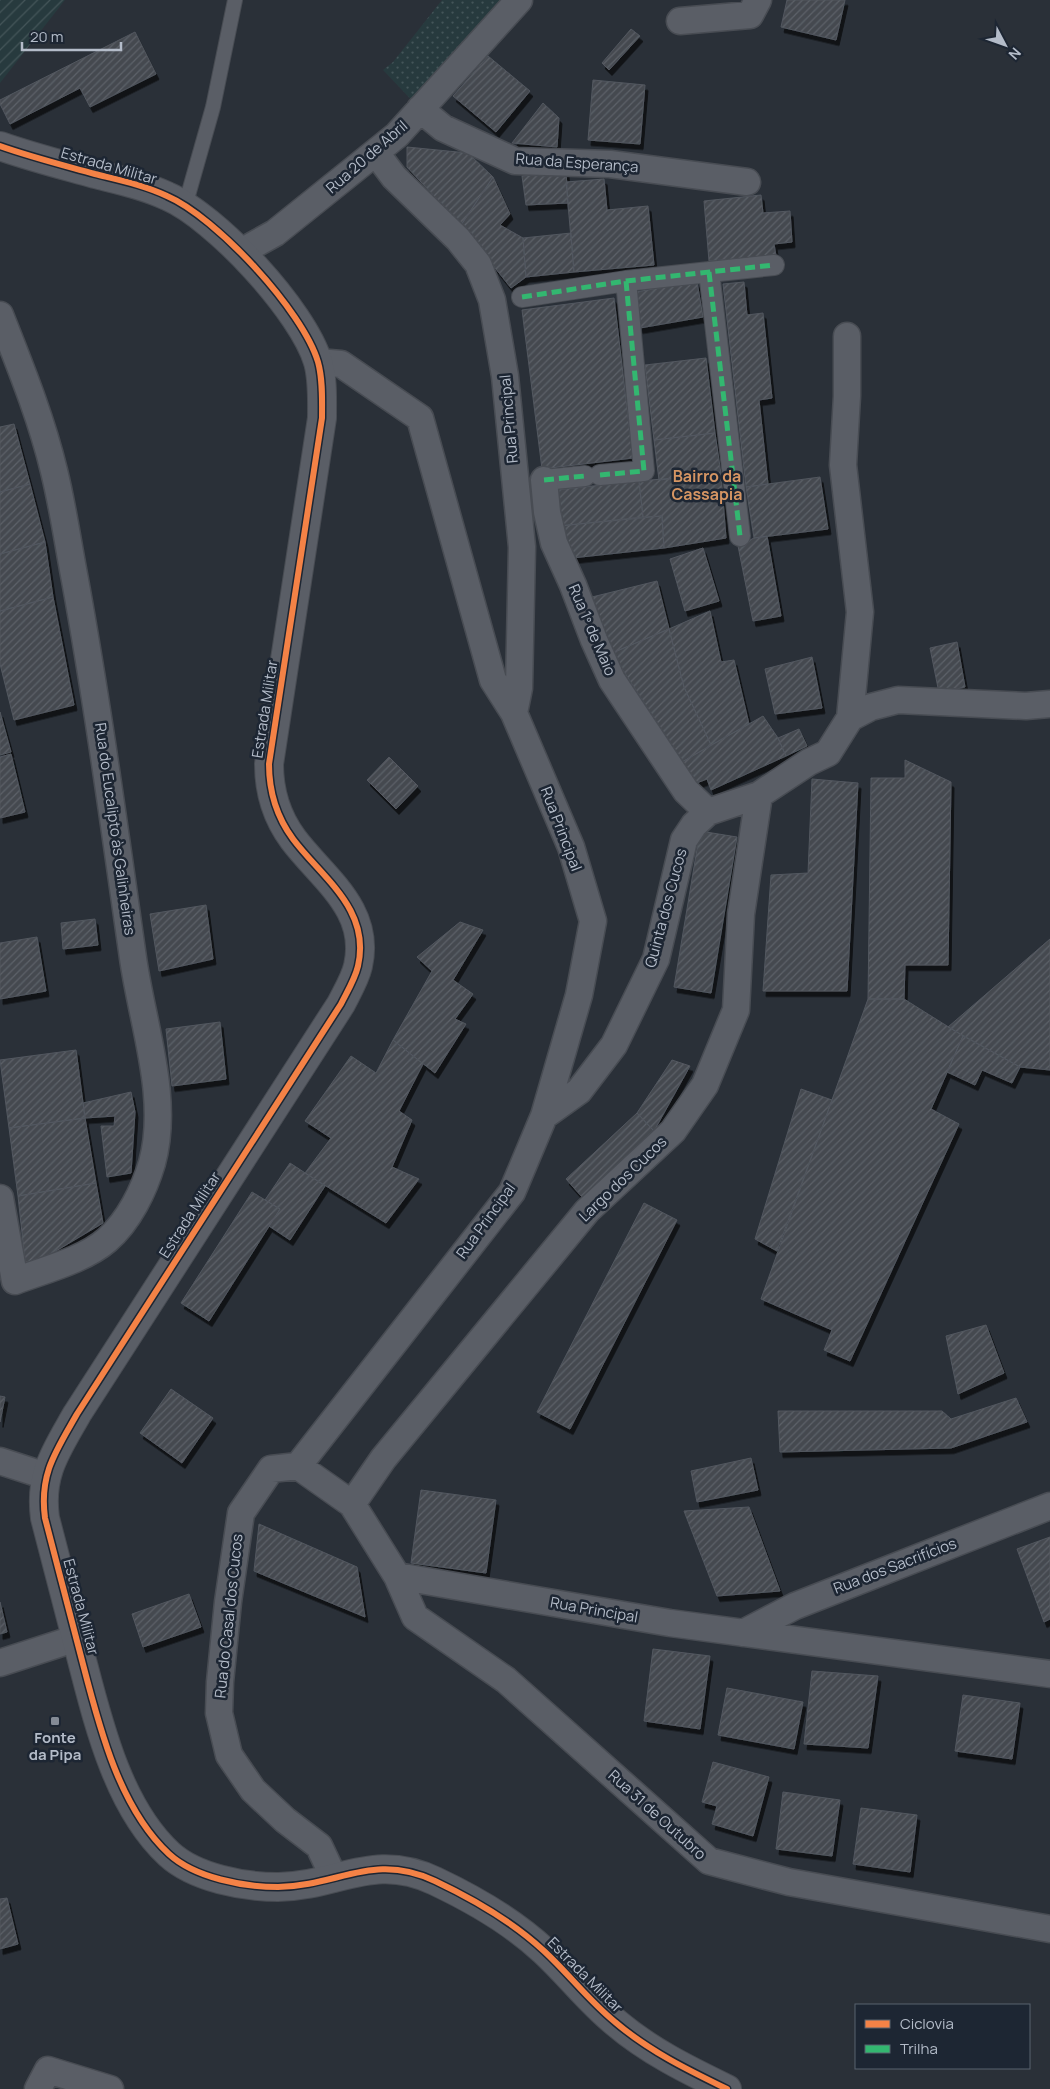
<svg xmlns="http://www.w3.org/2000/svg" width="1050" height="2089" font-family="Manrope,sans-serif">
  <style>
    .grass { fill: url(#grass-dots) }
    .garden { fill: url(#garden-furrows) }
    .building { fill: url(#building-hatch); stroke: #52575f; filter: url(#shadow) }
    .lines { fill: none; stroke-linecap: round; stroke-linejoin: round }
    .service-casing { stroke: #484c53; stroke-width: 16 }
    .pedestrian-casing { stroke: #484c53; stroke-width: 22 }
    .minor-casing { stroke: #484c53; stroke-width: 29 }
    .tertiary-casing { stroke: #484c53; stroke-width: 30 }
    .service { stroke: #5a5e66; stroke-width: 14 }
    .pedestrian { stroke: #5a5e66; stroke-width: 20 }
    .minor { stroke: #5a5e66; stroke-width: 26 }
    .tertiary { stroke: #5a5e66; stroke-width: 28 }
    .quiet { stroke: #33b770; stroke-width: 5; stroke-dasharray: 10 5; stroke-linecap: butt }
    .cycleway-casing { stroke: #1d2633; stroke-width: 9 }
    .cycleway { stroke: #f48246; stroke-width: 6 }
    .poi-dot { fill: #848b96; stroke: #1d2633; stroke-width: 2 }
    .labels { text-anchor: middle; stroke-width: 5; stroke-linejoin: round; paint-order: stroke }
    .street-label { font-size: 15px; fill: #b4bcc9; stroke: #1d2633 }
    .poi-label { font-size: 15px; font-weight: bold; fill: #b4bcc9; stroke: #1d2633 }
    .neighbourhood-label { font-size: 16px; font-weight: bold; fill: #d59563; stroke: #1d2633 }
  </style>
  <defs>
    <pattern id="grass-dots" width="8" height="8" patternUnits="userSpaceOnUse" patternTransform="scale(1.25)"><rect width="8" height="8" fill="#273a3e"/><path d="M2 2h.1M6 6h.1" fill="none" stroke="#445559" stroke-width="1.8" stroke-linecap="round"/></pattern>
    <pattern id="garden-furrows" width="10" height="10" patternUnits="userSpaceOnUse" patternTransform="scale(1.25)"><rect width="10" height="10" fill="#273a3e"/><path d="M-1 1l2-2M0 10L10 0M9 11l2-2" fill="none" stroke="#445559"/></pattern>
    <pattern id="building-hatch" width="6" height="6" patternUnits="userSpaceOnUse" patternTransform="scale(1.25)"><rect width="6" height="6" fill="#444950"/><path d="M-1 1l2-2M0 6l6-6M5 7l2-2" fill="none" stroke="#5d6168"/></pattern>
    <filter id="shadow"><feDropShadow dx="3" dy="5.5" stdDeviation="0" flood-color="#0009"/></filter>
  </defs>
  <rect width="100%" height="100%" fill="#2a3038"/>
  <path class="grass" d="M442,0h77l-99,109 -37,-39 10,-8z"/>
  <path class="garden" d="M0,0h65l-65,83z"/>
  <path class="building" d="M787,0h58l-9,40 -55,-13z
    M631,29l9,7 -31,34 -7,-7z
    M135,32l21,42 -66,33 -10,-19 -70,36 -10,-20v-4z
    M488,56l42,35 -34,41 -43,-36z
    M593,80l52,5 -5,59 -52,-4z
    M543,103l16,15 -2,29 -45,-4z
    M407,147l61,6 25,24 -32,48 -54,-58z
    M566,171l2,32 -42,2 -4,-29z
    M493,177l17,37 -10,11 23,13 3,39 -15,11 -50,-63z
    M604,179l3,31 41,-4 6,59 -80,7 -8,-90z
    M761,195l2,18 27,-2 2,31 -18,2 2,12 -67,5 -5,-60z
    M571,233l3,39 -48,5 -3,-39z
    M697,282l6,35 -63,11 -5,-36z
    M744,282l3,33 16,-2 9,85 -13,2 9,84 -22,3 -23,-203z
    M614,298l19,160 -91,11 -20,-159z
    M706,358l9,75 -61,7 -9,-75z
    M14,424l16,60 -30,8v-65z
    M715,433l6,41 -62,6 -5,-40z
    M721,474l5,64 -62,10 -2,-32 -19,1 -4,-36z
    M820,477l8,52 -74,9 -8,-51z
    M639,481l4,36 -84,9 -3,-36z
    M30,484l15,58 -45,12v-62z
    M662,516l2,32 -92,10 -13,-32z
    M767,536l14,80 -28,5 -15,-75 16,-8z
    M45,542l8,55 -53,14v-57z
    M703,548l16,53 -34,10 -15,-52z
    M657,581l12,48 -57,24 -20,-56z
    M53,597l21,108 -60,15 -14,-56v-53z
    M710,611l11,51 13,-2 15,64 -38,21 -27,-58 -15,-58z
    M669,629l15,58 27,58 -29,17 -70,-109z
    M957,642l8,45 -26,6 -9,-45z
    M812,657l10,51 -47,6 -10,-45z
    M0,712l11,40 -11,3z
    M763,716l15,22 8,18 -75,34 -4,-11 -13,5 -12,-22z
    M799,729l8,17 -21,10 -8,-18z
    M11,754l14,58 -25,6v-61z
    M389,757l29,29 -22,23 -29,-29z
    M905,760l46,22 -3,183h-43l-1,34h-36l3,-221h34z
    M812,779l46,4 -11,208h-84l8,-116 37,-2z
    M700,831l37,6 -26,156 -37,-6z
    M206,905l7,54 -54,12 -9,-57z
    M95,919l3,26 -35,4 -2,-26z
    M460,922l23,8 -30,50 20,14 -18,25 11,5 -31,49 -42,-33 39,-69 -15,-14z
    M37,937l9,54 -46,8v-56z
    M1050,939v131l-30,-3 -72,-40z
    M868,999h36l59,37 -32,73 28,15 -109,237 -26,-11 8,-20 -71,-31z
    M220,1022l6,57 -54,7 -6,-57z
    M963,1036l57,31 -8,16 -30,-13 -7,15 -28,-13z
    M393,1040l30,24 -24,47 13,9 -20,47 27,12 -33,44 -81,-50 26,-35 -26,-17 46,-65 25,17z
    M76,1050l9,68 -76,10 -9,-68z
    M672,1060l18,6 -36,65 -17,-18z
    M801,1089l31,11 -55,151 -22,-12z
    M131,1092l4,20 -4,61 -24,4 -6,-51h13l1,-10 -30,2 -2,-15z
    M637,1113l17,18 -72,66 -16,-18z
    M85,1118l11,65 -78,13 -9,-68z
    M290,1163l35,23 -35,54 -21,-14 11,-17 -15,-9z
    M96,1183l7,40 -69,41 -9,-3 -7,-65z
    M252,1192l28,17 -71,112 -28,-18z
    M644,1203l33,17 -107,209 -33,-17z
    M986,1325l18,48 -46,21 -12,-58z
    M171,1389l42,29 -31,45 -42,-30z
    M0,1396l5,1 -5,25z
    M1016,1398l11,24 -76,26 -171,4 -2,-41h164l9,8z
    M751,1458l7,32 -61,12 -6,-31z
    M421,1490l75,10 -10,73 -75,-10z
    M749,1507l31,84 -63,5 -33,-85z
    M259,1524l98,43 8,50 -111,-46z
    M1050,1537v82l-6,3 -27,-73z
    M189,1594l12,33 -58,20 -11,-33z
    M0,1602l7,30 -7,2z
    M653,1649l57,7 -10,73 -56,-8z
    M812,1671l66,5 -10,72 -64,-4z
    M727,1688l76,14 -9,47 -76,-14z
    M963,1695l57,8 -8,56 -57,-8z
    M713,1762l56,15 -16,59 -41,-12 5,-18 -15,-4z
    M783,1792l57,8 -8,56 -56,-7z
    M861,1808l56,7 -7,57 -57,-8z
    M7,1898l11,46 -18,5v-50z"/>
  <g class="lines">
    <defs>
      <path id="service" d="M185,206l28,-99 22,-107"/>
      <path id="pedestrian" d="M709,272l31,264
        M522,297l104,-16 148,-16
        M600,475l44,-4 -18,-190
        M544,480l41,-4"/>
      <path id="minor" d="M680,21l70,-6 8,-15
        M420,109l23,19 72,33 95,3 137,18
        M376,153l18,24 64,62 20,25 14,36 13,76 17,171 -3,141 -5,25 57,134 22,74 -14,74 -35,121 -32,76 -214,274 54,38 45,72 273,47 380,51
        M241,252l34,-19 122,-98 122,-135
        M0,315c20,51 41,102 54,156 9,36 14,73 21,109 23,126 40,252 58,378 9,65 37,140 19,205 -8,27 -23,58 -45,77 -23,20 -63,30 -92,41l-15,-83
        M847,336v60l-4,69 17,147 -10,106
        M318,362l23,2 79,54 73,262 21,33
        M544,480l3,32 7,31 19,42 21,55 18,40 74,111 22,21
        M544,1116l35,-25 35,-46 42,-86 28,-119 10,-15 14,-13 51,-17 50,-33 19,-9 22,-35 21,-11 27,-7 128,6 24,-2
        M0,1461l46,15
        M298,1466l-27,3 -30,44 -13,89 -8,80 -1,31 10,42 24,35 32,30 34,26 15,32
        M352,1504l31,-45 204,-248 86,-80 32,-46 31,-75 5,-96 18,-119
        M397,1576l18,41 91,63 203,181 80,21 261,47
        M743,1633l52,-27 255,-100
        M0,1663l77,-25
        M38,2089l10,-19 62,19"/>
      <path id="tertiary" d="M0,146c31,11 63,19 95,28 24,6 49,11 72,22 49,21 136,115 151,166 5,18 4,38 4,56l-53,346c0,28 7,52 24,75 29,39 78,70 65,127 -3,13 -11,26 -17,38l-264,410c-21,37 -38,60 -32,104 11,42 22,85 33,127 18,68 37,159 91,209 26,24 75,33 109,33 61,-1 95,-35 157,-6 38,18 78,41 109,70 25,23 45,50 71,71 34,29 73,48 112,67"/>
    </defs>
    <use href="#service" class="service-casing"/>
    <use href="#pedestrian" class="pedestrian-casing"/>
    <use href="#minor" class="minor-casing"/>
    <use href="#tertiary" class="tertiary-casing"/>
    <use href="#service" class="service"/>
    <use href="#pedestrian" class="pedestrian"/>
    <use href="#minor" class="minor"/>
    <use href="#tertiary" class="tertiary"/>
    <path class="quiet" d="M709,272l31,264
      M522,297l104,-16 148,-16
      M600,475l44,-4 -18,-190
      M544,480l41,-4"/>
    <defs>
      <path id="cycleway" d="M0,146c31,11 63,19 95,28 24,6 49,11 72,22 49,21 136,115 151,166 5,18 4,38 4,56l-53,346c0,28 7,52 24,75 29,39 78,70 65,127 -3,13 -11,26 -17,38l-264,410c-21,37 -38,60 -32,104 11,42 22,85 33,127 18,68 37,159 91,209 26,24 75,33 109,33 61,-1 95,-35 157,-6 38,18 78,41 109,70 25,23 45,50 71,71 34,29 73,48 112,67"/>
    </defs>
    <use href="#cycleway" class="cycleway-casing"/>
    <use href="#cycleway" class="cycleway"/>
  </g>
  <rect class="poi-dot" x="50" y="1716" width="10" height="10" rx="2.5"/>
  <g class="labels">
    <g class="street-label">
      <text transform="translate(367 157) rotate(-41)" y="5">Rua 20 de Abril</text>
      <text transform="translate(577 163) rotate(4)" y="5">Rua da Esperança</text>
      <text transform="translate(109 166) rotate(16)" y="5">Estrada Militar</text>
      <text transform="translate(509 419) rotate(-95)" y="5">Rua Principal</text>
      <text transform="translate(592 630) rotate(67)" y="5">Rua 1º de Maio</text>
      <text transform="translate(265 709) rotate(-81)" y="5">Estrada Militar</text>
      <text transform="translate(115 829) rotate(82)" y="5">Rua do Eucalipto às Galinheiras</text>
      <text transform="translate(561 829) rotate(69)" y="5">Rua Principal</text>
      <text transform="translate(666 908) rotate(-75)" y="5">Quinta dos Cucos</text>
      <text transform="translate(623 1179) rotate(-44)" y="5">Largo dos Cucos</text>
      <text transform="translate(190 1215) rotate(-57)" y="5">Estrada Militar</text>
      <text transform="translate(486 1221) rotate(-54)" y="5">Rua Principal</text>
      <text transform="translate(895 1566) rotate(-21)" y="5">Rua dos Sacrifícios</text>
      <text transform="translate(81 1607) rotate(75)" y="5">Estrada Militar</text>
      <text transform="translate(594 1610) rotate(10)" y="5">Rua Principal</text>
      <text transform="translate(229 1616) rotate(-84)" y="5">Rua do Casal dos Cucos</text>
      <text transform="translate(657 1815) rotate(42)" y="5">Rua 31 de Outubro</text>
      <text transform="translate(585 1975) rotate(45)" y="5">Estrada Militar</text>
    </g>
    <g class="poi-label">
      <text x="55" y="1743">Fonte<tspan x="55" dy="17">da Pipa</tspan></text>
    </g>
    <g class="neighbourhood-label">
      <text x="707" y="482">Bairro da<tspan x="707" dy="18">Cassapia</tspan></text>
    </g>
  </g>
  <rect x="855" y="2004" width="175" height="65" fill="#1d2633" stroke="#59626f"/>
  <rect x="865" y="2020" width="25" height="8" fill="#f48246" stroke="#59626f"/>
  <text x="900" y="2029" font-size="15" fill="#b4bcc9">Ciclovia</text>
  <rect x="865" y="2045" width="25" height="8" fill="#33b770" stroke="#59626f"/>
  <text x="900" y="2054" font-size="15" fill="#b4bcc9">Trilha</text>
  <g transform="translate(1005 45) rotate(131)" stroke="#1d2633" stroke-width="4" paint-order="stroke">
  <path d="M0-4L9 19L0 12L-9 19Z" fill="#b4bcc9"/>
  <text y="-8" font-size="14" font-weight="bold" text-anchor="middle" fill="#b4bcc9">N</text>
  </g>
  <path d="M22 42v8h99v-8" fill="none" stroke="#b4bcc9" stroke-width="2.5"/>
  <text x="30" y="42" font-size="15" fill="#b4bcc9" stroke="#1d2633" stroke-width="4" paint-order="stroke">20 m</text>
</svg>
